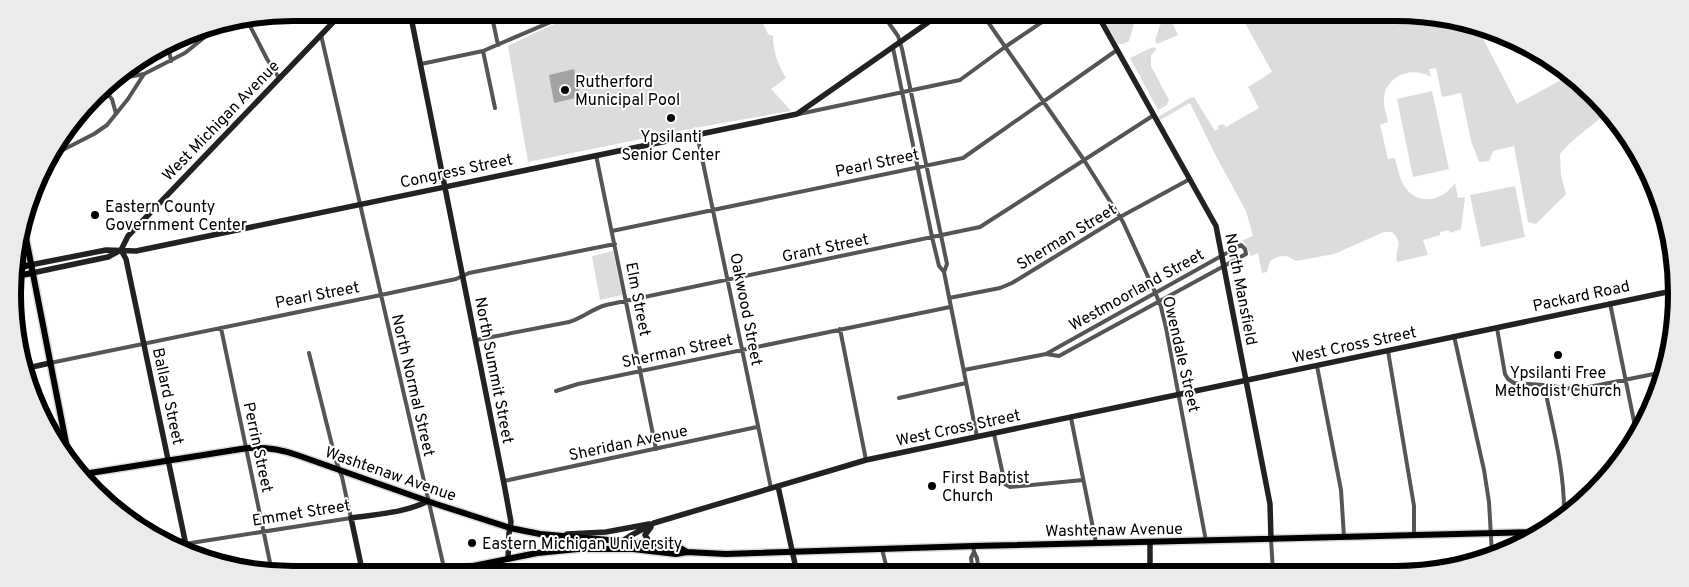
<svg xmlns="http://www.w3.org/2000/svg" width="1689" height="587" font-family="Overpass,sans-serif">
  <style>
    .green { fill: #dcdcdc }
    .water { fill: #a3a3a3 }
    .lines { fill: none; stroke-linecap: round; stroke-linejoin: round }
    .primary-casing { stroke: #dbdbdb; stroke-width: 9 }
    .street { stroke: #555; stroke-width: 4 }
    .secondary { stroke: #222; stroke-width: 5.5 }
    .primary { stroke: #000; stroke-width: 6 }
    .poi-dot { fill: #000; stroke: #fff; stroke-width: 2 }
    .labels { text-anchor: middle; stroke-width: 4; stroke-linejoin: round; paint-order: stroke }
    .poi-label { font-size: 16px; fill: #000; stroke: #fff; text-anchor: start }
    .street-label { font-size: 16px; fill: #000; stroke: #fff }
    .rim { fill: none; stroke: #000; stroke-width: 6 }
  </style>
  <rect width="100%" height="100%" fill="#fff"/>
  <path class="green" d="M1239,12h156l73,10 9,5 40,77 53,-29 35,39c-15,14 -32,24 -45,40l1,21 5,19 -30,30 -8,-2 -14,-76 -21,5 -4,10 -10,1 -8,-21 -10,-48 -19,4 -6,-29 -7,1 2,8c-19,-11 -45,-2 -47,22 -1,7 3,16 4,23l-8,3 8,34 7,-1c2,8 4,19 8,26 13,23 39,18 52,-1l3,15 7,-1 -4,32 -11,4 -1,-3 -9,2v3l-17,5 5,15 -31,7c-3,-13 8,-18 -5,-30h-8l-50,22 -38,7c-10,-7 -16,-6 -26,0l-3,11 -5,1 -4,-20 -7,3 -8,-16 10,-4 -7,-25 -29,-53 -27,-55 -30,17 -2,-3 32,-19 4,-1 21,34 4,-3 -2,-2 6,-2 3,3 33,-19 -11,-21 24,-15z
    M584,13h174l10,21 5,2c0,16 5,28 13,42l-15,11 20,22 -91,16 -172,35 -20,-116 37,-18z
    M1100,13h37l-8,28 -6,3h-5z
    M1169,19l2,1 7,15 -21,9 -2,-3 5,-16z
    M1153,47l4,2 -6,6v11l18,34 -2,5 -9,5 -28,-52z
    M1432,91l17,78 -36,8 -16,-78z
    M1515,186l10,51 -44,10 -11,-52z
    M613,251l9,44 -22,5 -8,-44z"/>
  <path class="water" d="M574,69l6,28 -26,6 -5,-28z"/>
  <g class="lines">
    <defs>
      <path id="primary" d="M24,228l45,230
        M16,268l14,-3
        M16,276l16,-3
        M84,474l157,-25c19,-3 38,0 56,6l139,49 74,24 30,6 137,12 10,6
        M434,574l103,-21 41,-4h55l43,5 11,-2 39,2 247,-8 568,-14"/>
    </defs>
    <use href="#primary" class="primary-casing"/>
    <path class="street" d="M491,12l7,33
      M881,12l17,24 4,13 45,215 -3,8
      M981,12l103,148 39,62 32,70 6,15 5,21 40,213
      M248,22l19,37 12,19
      M321,35l124,537
      M168,45l3,16
      M893,48l39,189 7,29 5,6 33,165
      M483,51l12,57
      M421,64l62,-13 91,-39
      M112,80l32,-6
      M103,89l9,10 4,15
      M799,114l161,-34 45,-33 52,-35
      M697,134l74,354
      M596,155l60,294
      M51,156l43,-22 13,-9 21,-26 16,-25 41,-21 31,-25
      M612,231l351,-73 154,-108
      M1241,245l4,4 1,5 -187,102 -13,-2z
      M949,298l51,-10 12,-5 108,-66 70,-38
      M1610,303l27,133
      M221,328l51,244
      M1497,328l8,46 3,5 6,4 30,2 29,4 11,-1 80,-16
      M840,329l26,131
      M1454,336l30,134 5,32 3,52
      M476,340l93,-18c13,-4 23,-13 37,-17l374,-78 174,-112
      M1388,351l26,155v29
      M50,363l331,-68 75,-16 13,-6 146,-29
      M1317,366l24,124 3,47
      M964,370l82,-16
      M1544,385c9,43 21,87 20,131
      M556,391l22,-7 372,-77
      M899,398l67,-15
      M1071,418l25,125
      M994,434l11,50 5,3 73,-7
      M504,481l253,-54
      M1271,539l2,33
      M178,545l173,-27 -9,-41 -6,-16 -27,-108
      M973,546l1,6 3,6 2,15
      M882,549l6,24
      M973,573l-2,-15 3,-6"/>
    <path class="secondary" d="M410,12l95,477 6,33 -2,11 -1,26
      M1096,12l120,214 54,278 1,35
      M121,250l5,9 61,291
      M30,265l76,-15 30,1 661,-137 146,-102
      M32,273l76,-16 13,-7 7,-14 215,-224
      M23,369l27,-6
      M778,486l19,87
      M567,534l39,-2 43,-8
      M650,543l-5,-8 6,-8
      M1150,543v30
      M612,548l18,-12 24,-13 212,-63 806,-169
      M363,574l-12,-56c26,-4 54,-5 77,-17"/>
    <use href="#primary" class="primary"/>
  </g>
  <g class="poi-dot">
    <circle cx="565" cy="90" r="5"/>
    <circle cx="671" cy="118" r="5"/>
    <circle cx="95" cy="215" r="5"/>
    <circle cx="1558" cy="355" r="5"/>
    <circle cx="932" cy="486" r="5"/>
    <circle cx="472" cy="543" r="5"/>
  </g>
  <g class="labels">
    <g class="poi-label">
      <text x="575" y="87">Rutherford<tspan x="575" dy="18">Municipal Pool</tspan></text>
      <text x="671" y="142" text-anchor="middle">Ypsilanti<tspan x="671" dy="18">Senior Center</tspan></text>
      <text x="105" y="212">Eastern County<tspan x="105" dy="18">Government Center</tspan></text>
      <text x="1558" y="378" text-anchor="middle">Ypsilanti Free<tspan x="1558" dy="18">Methodist Church</tspan></text>
      <text x="942" y="483">First Baptist<tspan x="942" dy="18">Church</tspan></text>
      <text x="482" y="549">Eastern Michigan University</text>
    </g>
    <g class="street-label">
      <text transform="translate(220 120) rotate(-46)" y="6">West Michigan Avenue</text>
      <text transform="translate(877 162) rotate(-12)" y="6">Pearl Street</text>
      <text transform="translate(456 170) rotate(-12)" y="6">Congress Street</text>
      <text transform="translate(1066 236) rotate(-31)" y="6">Sherman Street</text>
      <text transform="translate(825 247) rotate(-12)" y="6">Grant Street</text>
      <text transform="translate(1136 289) rotate(-29)" y="6">Westmoorland Street</text>
      <text transform="translate(1242 289) rotate(79)" y="6">North Mansfield</text>
      <text transform="translate(317 294) rotate(-11)" y="6">Pearl Street</text>
      <text transform="translate(1581 295) rotate(-12)" y="6">Packard Road</text>
      <text transform="translate(639 299) rotate(79)" y="6">Elm Street</text>
      <text transform="translate(747 309) rotate(79)" y="6">Oakwood Street</text>
      <text transform="translate(1354 344) rotate(-12)" y="6">West Cross Street</text>
      <text transform="translate(677 350) rotate(-12)" y="6">Sherman Street</text>
      <text transform="translate(1182 354) rotate(77)" y="6">Owendale Street</text>
      <text transform="translate(495 370) rotate(79)" y="6">North Summit Street</text>
      <text transform="translate(414 385) rotate(77)" y="6">North Normal Street</text>
      <text transform="translate(169 396) rotate(78)" y="6">Ballard Street</text>
      <text transform="translate(958 427) rotate(-12)" y="6">West Cross Street</text>
      <text transform="translate(628 442) rotate(-12)" y="6">Sheridan Avenue</text>
      <text transform="translate(259 447) rotate(78)" y="6">Perrin Street</text>
      <text transform="translate(391 473) rotate(19)" y="6">Washtenaw Avenue</text>
      <text transform="translate(301 512) rotate(-9)" y="6">Emmet Street</text>
      <text transform="translate(1114 529) rotate(-1)" y="6">Washtenaw Avenue</text>
    </g>
  </g>
  <path d="M0 0H1689V587H0ZM293 21H1396A272 272 0 0 1 1668 293V294A272 272 0 0 1 1396 566H293A272 272 0 0 1 21 294V293A272 272 0 0 1 293 21Z" fill="#ebebeb" fill-rule="evenodd"/>
  <path class="rim" d="M293 21H1396A272 272 0 0 1 1668 293V294A272 272 0 0 1 1396 566H293A272 272 0 0 1 21 294V293A272 272 0 0 1 293 21Z"/>
</svg>
